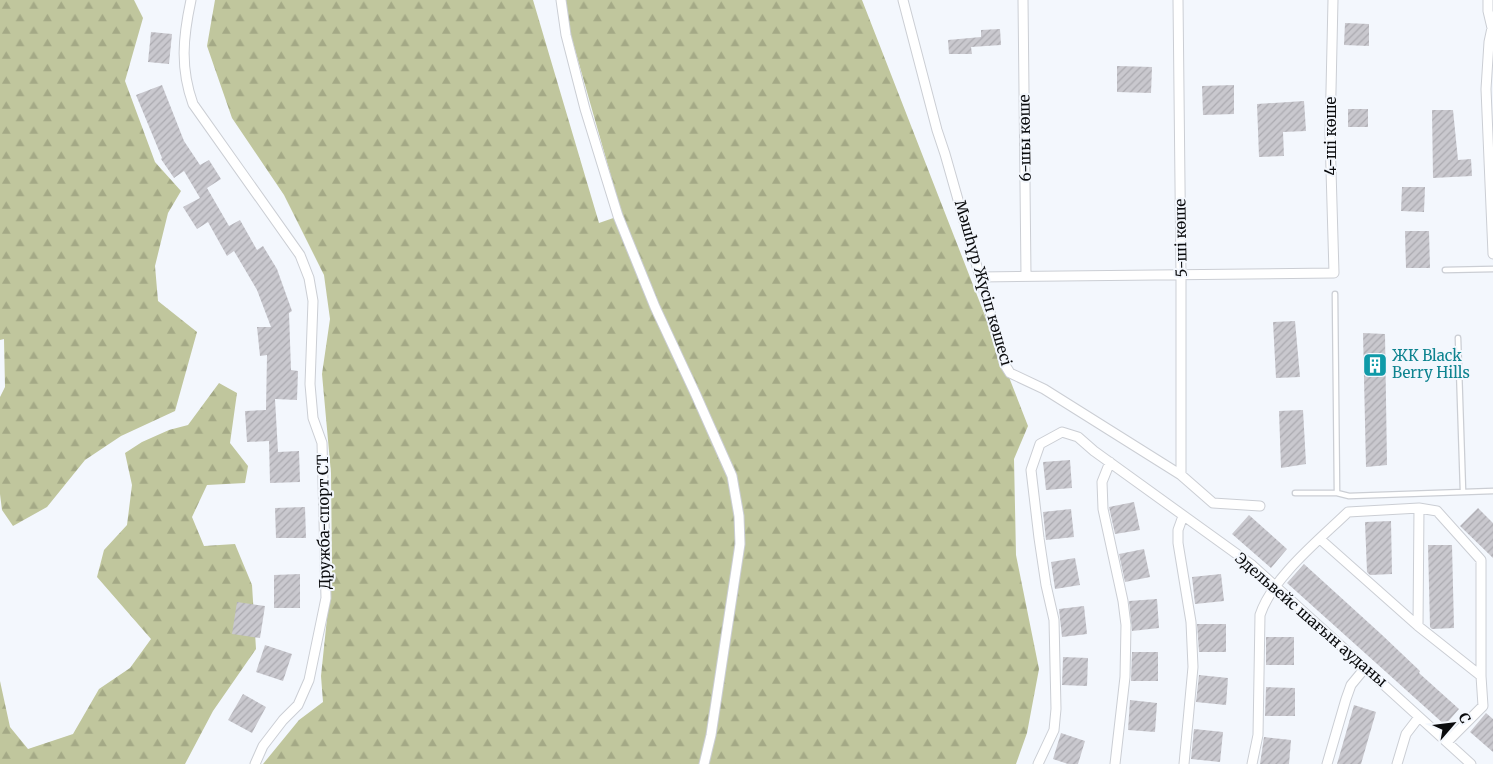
<svg xmlns="http://www.w3.org/2000/svg" width="1493" height="764" font-family="Merriweather,serif">
  <style>
    .forest { fill: url(#forest-firs) }
    .building { fill: url(#building-hatch) }
    .lines { fill: none; stroke-linecap: round; stroke-linejoin: round }
    .lane-casing { stroke: #cbced4; stroke-width: 7 }
    .street-casing { stroke: #cbced4; stroke-width: 11 }
    .lane { stroke: #fff; stroke-width: 4.5 }
    .street { stroke: #fff; stroke-width: 9 }
    .labels { text-anchor: middle; stroke-width: 4; stroke-linejoin: round; paint-order: stroke }
    .street-label { font-size: 15px; fill: #0a0b0d; stroke: #f3f7fd }
    .culture-label { font-size: 15px; fill: #0d838f; stroke: #f3f7fd; text-anchor: start }
  </style>
  <defs>
    <pattern id="forest-firs" width="22" height="20" patternUnits="userSpaceOnUse" patternTransform="scale(1.25)"><rect width="22" height="20" fill="#c0c69d"/><path d="M5 1l3.5 6h-7zM16 11l3.5 6h-7z" fill="#a4a986"/></pattern>
    <pattern id="building-hatch" width="6" height="6" patternUnits="userSpaceOnUse" patternTransform="scale(1.25)"><rect width="6" height="6" fill="#c9c8ce"/><path d="M-1 1l2-2M0 6l6-6M5 7l2-2" fill="none" stroke="#abaab0"/></pattern>
  </defs>
  <rect width="100%" height="100%" fill="#f3f7fd"/>
  <path class="forest" d="M0,0h134l9,18 -18,63 30,81 26,29 -13,22 -13,53 3,35 39,31 -22,79 -54,25 -36,24 -38,47 -34,19 -11,-16 -2,-16v-97l5,-10 -1,-48 -4,1z
    M215,0h318l66,223 23,-8 -60,-211v-4h300l166,426 -14,33 2,96 23,114 -12,64 -11,31h-753l36,-44 24,-18 -2,-26 11,-106 -1,-97 -9,-99 8,-55 -6,-44 -40,-80 -52,-77 -25,-72z
    M219,383l18,10 -7,50 18,23 -3,17 -38,2 -15,32 12,29 31,-2 17,41 4,64 -43,62 -28,53h-185v-83l10,46 18,22 45,-15 26,-45 31,-21 21,-29 -54,-62 7,-27 23,-25 5,-40 -7,-32 17,-11 27,-12 19,-5z"/>
  <path class="building" d="M1345,23l24,1v22l-25,-1z
    M1000,29l1,16 -30,2 1,7h-23l-1,-14 33,-3v-7z
    M151,32l21,2 -3,30 -21,-2z
    M1117,66l35,1 -1,26 -34,-1z
    M162,85l22,56 16,24 9,-5 12,19 -14,9 22,38 11,-6 17,30 6,-4 14,23 15,42 -3,2 2,57 7,1 -1,29 -22,-1 3,53 21,-1 1,31 -30,1 -1,-42 -22,1 -2,-31 21,-1 1,-55 -7,1 -3,-29h14l-14,-37 -23,-39 -7,5 -19,-34 -11,7 -14,-22 17,-9 -16,-27 -10,7 -13,-19 1,-1 -26,-63z
    M1234,85v29l-31,1 -1,-29z
    M1304,101l2,30 -23,1 1,24 -25,1 -2,-53z
    M1348,109h20v18h-20z
    M1432,110h21l5,50 13,-1 1,17 -39,2z
    M1402,187h23l-1,25 -23,-1z
    M1405,231h24l1,37h-24z
    M1295,321l5,56 -24,1 -3,-56z
    M1363,333l22,1 2,131 -21,2z
    M1303,410l3,54 -25,4 -2,-57z
    M1070,460l2,28 -26,2 -3,-28z
    M1134,502l6,28 -25,4 -6,-27z
    M305,507l1,31h-30l-1,-30z
    M1478,508l15,15v35l-33,-32z
    M1071,509l3,28 -28,3 -3,-28z
    M1249,515l38,34 -16,19 -39,-34z
    M1391,521l1,53 -22,1 -3,-3 -2,-50z
    M1428,545h24l2,83 -22,1 -2,-2z
    M1144,549l6,28 -25,5 -6,-28z
    M1075,558l5,27 -25,4 -4,-27z
    M1304,564l77,70 39,37 -1,2 40,36 -14,16 -158,-142z
    M300,574v34h-26v-33z
    M1221,574l3,27 -29,3 -3,-27z
    M1157,599l2,29 -27,3 -3,-30z
    M237,602l28,4 -5,32 -28,-4z
    M1084,606l3,28 -25,3 -3,-28z
    M1197,624h29v28h-27z
    M1266,637h28v28h-28z
    M265,645l27,9 -9,27 -27,-9z
    M1132,652h26v29h-27z
    M1063,657l25,1 -1,28 -25,-1z
    M1199,675l29,3 -2,27 -30,-3z
    M1266,687l29,1v28h-30z
    M243,694l23,13 -14,26 -24,-13z
    M1130,700l27,3 -2,29 -27,-2z
    M1354,705l22,7 -15,52h-24z
    M1486,713l7,6v33l-23,-20z
    M1194,729l29,3 -3,30 -29,-3z
    M1061,733l24,8 -7,23h-10l-15,-5z
    M1264,737l27,3 -2,24h-29z"/>
  <g class="lines">
    <defs>
      <path id="lane" d="M1445,270l48,-1
        M1335,294l2,199
        M1458,338l5,153
        M1295,493h42l12,3 144,-5"/>
      <path id="street" d="M191,0c-8,37 -11,68 2,104l107,151 9,23 4,23 -3,83 3,34 9,25 4,155 -17,82 -11,25 -15,15 -20,26 -8,18
        M561,0l5,35 19,74 33,107 37,91 41,88 36,81 7,40 1,28 -29,191 -7,29
        M903,0l34,130 8,24 60,211 5,8 34,16 137,86 32,28 47,3
        M1023,0l3,275
        M1178,0l3,275v200
        M1488,0v11l4,17 -3,14 -3,47 7,165
        M980,277l354,-4 -4,-138 3,-135
        M1110,462l-8,20 1,27 20,92 3,24 -1,52 -10,87
        M1183,516l-5,14v13l13,79 2,45 -9,97
        M1320,539l98,87 63,50
        M1418,626l1,-118
        M1038,764l16,-34 2,-21 -2,-89 -8,-35 -7,-47 -8,-68 9,-26 22,-12 16,5 16,14 158,114 219,199
        M1252,764l6,-29 2,-120c12,-37 59,-75 88,-103l71,-4 18,3 44,49v116l2,30 -36,36
        M1327,764l19,-65 5,-14 14,-17
        M1397,764l9,-30 13,-17"/>
    </defs>
    <use href="#lane" class="lane-casing"/>
    <use href="#street" class="street-casing"/>
    <use href="#lane" class="lane"/>
    <use href="#street" class="street"/>
  </g>
  <defs>
    <symbol id="building-square" viewBox="-11 -11 22 22"><rect x="-9" y="-9" width="18" height="18" rx="4" fill="#0f9aa8" stroke="#f3f7fd"/><path d="M-4-6H4V6H1V3H-1V6H-4ZM-2.5-4.3h1.7v1.8h-1.7ZM.8-4.3h1.7v1.8H.8ZM-2.5-1h1.7V.8h-1.7ZM.8-1h1.7V.8H.8Z" fill="#fff"/></symbol>
  </defs>
  <g fill-rule="evenodd">
    <use href="#building-square" x="1361" y="351" width="28" height="28"/>
  </g>
  <g class="labels">
    <g class="street-label">
      <text transform="translate(1331 136) rotate(-90)" y="5">4-ші көше</text>
      <text transform="translate(1025 138) rotate(-91)" y="5">6-шы көше</text>
      <text transform="translate(1181 238) rotate(-91)" y="5">5-ші көше</text>
      <text transform="translate(983 283) rotate(74)" y="5">Мәшhүр Жүсіп көшесі</text>
      <text transform="translate(324 522) rotate(-91)" y="5">Дружба-спорт СТ</text>
      <text transform="translate(1311 620) rotate(41)" y="5">Эдельвейс шағын ауданы</text>
    </g>
    <g class="culture-label">
      <text x="1392" y="361">ЖК Black<tspan x="1392" dy="17">Berry Hills</tspan></text>
    </g>
  </g>
  <g transform="translate(1453 724) rotate(62)" stroke="#f3f7fd" stroke-width="4" paint-order="stroke">
  <path d="M0-4L9 19L0 12L-9 19Z" fill="#0a0b0d"/>
  <text y="-8" font-size="14" font-weight="bold" text-anchor="middle" fill="#0a0b0d">С</text>
  </g>
</svg>
